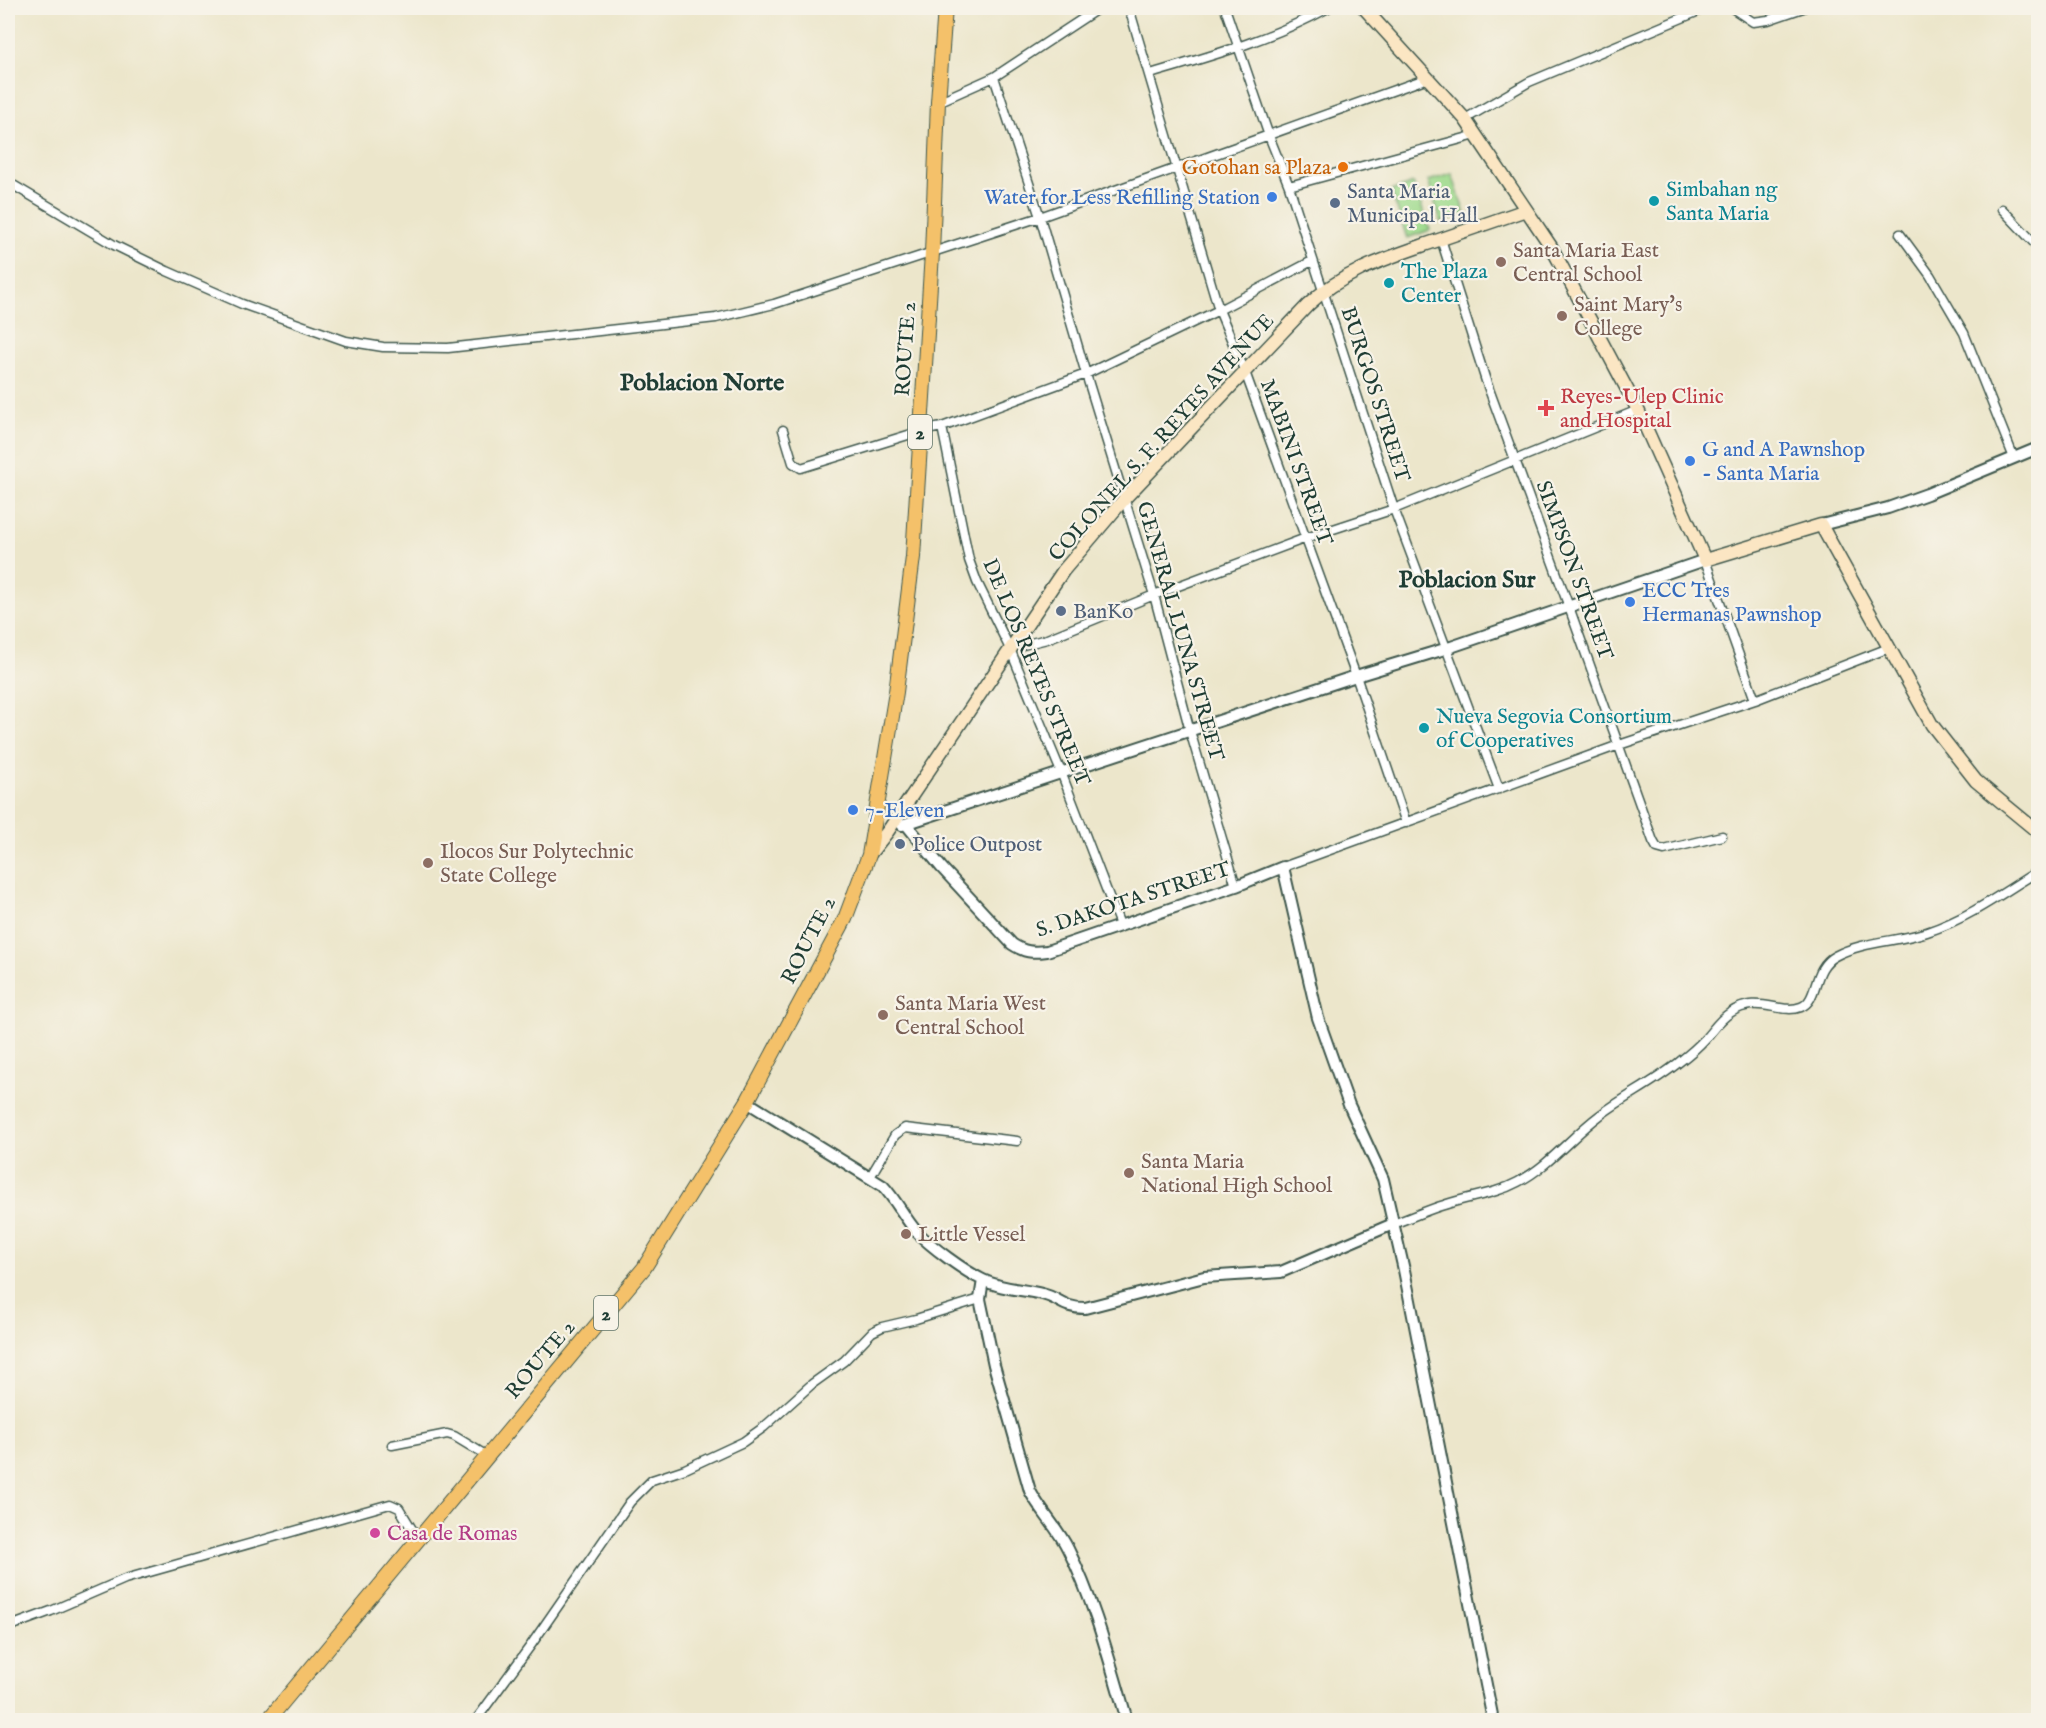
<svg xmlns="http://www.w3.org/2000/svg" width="2046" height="1728" font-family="'IM FELL English',serif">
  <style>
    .pitch { fill: #a1db8f; stroke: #608c62; stroke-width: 1.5 }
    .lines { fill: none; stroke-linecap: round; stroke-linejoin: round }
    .minor-casing { stroke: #3e564b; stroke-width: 11 }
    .tertiary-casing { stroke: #3e564b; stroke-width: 14 }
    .secondary-casing { stroke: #3e564b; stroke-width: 15 }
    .trunk-casing { stroke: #3e564b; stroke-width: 16 }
    .minor { stroke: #fff; stroke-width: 8 }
    .tertiary { stroke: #fff; stroke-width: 10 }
    .secondary { stroke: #fbe6c3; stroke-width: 12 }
    .trunk { stroke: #f4c16a; stroke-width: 14 }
    .food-dot { fill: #e8710a; stroke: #f7f3e8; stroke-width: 2 }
    .shop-dot { fill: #3f7fe0; stroke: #f7f3e8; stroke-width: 2 }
    .culture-dot { fill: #0f9aa8; stroke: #f7f3e8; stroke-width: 2 }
    .service-dot { fill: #5c6f8a; stroke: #f7f3e8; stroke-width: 2 }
    .education-dot { fill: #8d6e63; stroke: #f7f3e8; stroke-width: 2 }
    .health-dot { fill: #e0444e; stroke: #f7f3e8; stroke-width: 2 }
    .hotel-dot { fill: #d1479c; stroke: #f7f3e8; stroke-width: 2 }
    .labels { text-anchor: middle; stroke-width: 4.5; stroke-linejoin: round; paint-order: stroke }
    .shield { fill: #f7f3e8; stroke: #60746a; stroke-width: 1.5 }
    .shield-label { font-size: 20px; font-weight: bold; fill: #1f3d34 }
    .food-label { font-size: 21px; fill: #c56008; stroke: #f7f3e8; text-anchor: end }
    .culture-label { font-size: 21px; fill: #0d838f; stroke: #f7f3e8; text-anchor: start }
    .service-label { font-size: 21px; fill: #4e5e75; stroke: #f7f3e8; text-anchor: start }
    .shop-label { font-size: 21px; fill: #366cbe; stroke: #f7f3e8; text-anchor: start }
    .education-label { font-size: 21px; fill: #785e54; stroke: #f7f3e8; text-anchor: start }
    .street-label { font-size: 21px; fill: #1f3d34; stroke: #f7f3e8 }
    .health-label { font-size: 21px; fill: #be3a42; stroke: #f7f3e8; text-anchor: start }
    .hotel-label { font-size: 21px; fill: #b23c85; stroke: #f7f3e8; text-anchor: start }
    .quarter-label { font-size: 24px; font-weight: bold; fill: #1f3d34; stroke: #f7f3e8 }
  </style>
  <rect width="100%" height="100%" fill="#f7f3e8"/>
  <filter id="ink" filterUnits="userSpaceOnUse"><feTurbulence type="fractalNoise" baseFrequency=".0167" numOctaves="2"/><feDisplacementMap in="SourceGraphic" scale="12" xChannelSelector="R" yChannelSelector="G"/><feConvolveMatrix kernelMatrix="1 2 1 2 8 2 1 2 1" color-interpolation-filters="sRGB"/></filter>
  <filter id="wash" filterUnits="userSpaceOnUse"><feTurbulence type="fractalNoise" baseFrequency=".008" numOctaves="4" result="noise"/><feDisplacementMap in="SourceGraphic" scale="24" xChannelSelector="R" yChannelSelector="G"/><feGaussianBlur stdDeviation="1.35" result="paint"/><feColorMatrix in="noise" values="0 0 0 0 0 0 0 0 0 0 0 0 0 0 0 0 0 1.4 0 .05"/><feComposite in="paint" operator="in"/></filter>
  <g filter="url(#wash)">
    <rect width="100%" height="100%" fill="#ece6cb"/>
    <path class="pitch" d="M1452,174l13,40 -24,8 -13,-41z
      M1413,183l17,47 -23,8 -16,-47z"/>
  </g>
  <g filter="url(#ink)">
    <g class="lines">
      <defs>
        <path id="minor" d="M1129,8l90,302 26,62 111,304 50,147
          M1225,8l44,128 20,50 105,323 105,280
          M1732,8l21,14 15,-2 35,-12
          M1150,74c61,-18 122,-35 178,-66
          M994,77l46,140 46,157 68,221 36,136 46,155
          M938,102l56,-25 105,-69
          M1465,119l64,-37 177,-74
          M8,182l106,63 53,26 75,33 104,37 37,6 65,1 268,-30 58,-14 266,-87 388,-139
          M1289,186l187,-51
          M2002,209l36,38
          M1900,234l30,41 34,58 50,125
          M1441,239l45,142 83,226 84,234 4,7 7,2 58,-14
          M942,427l27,133 8,22 33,67 51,123 59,153
          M783,430l10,33 8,5 120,-37 21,-4 144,-53 133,-64 93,-49
          M1705,560l50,140
          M1014,644l9,1 24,-6 107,-44 152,-57 88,-29 244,-99
          M1283,867l336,-122 136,-45 134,-52
          M870,1177l25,-42 10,-7 112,13
          M1393,1224c17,-6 34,-14 51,-19 25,-9 50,-10 74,-23 31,-16 53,-45 81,-66 25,-19 54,-33 79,-53 9,-7 19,-15 27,-24 8,-9 15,-20 25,-26 28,-19 50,2 71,-6 18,-7 11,-39 34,-51 28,-15 62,-14 92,-24 40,-13 76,-39 111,-61
          M392,1445l55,-11 7,2 33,20
          M8,1627l43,-16 74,-32 265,-75 9,4 19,31
          M476,1720l55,-75 99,-143 22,-22 33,-11 58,-27 21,-15 48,-43 32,-23 28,-29 10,-5 34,-8 64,-20"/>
        <path id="tertiary" d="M1821,525l67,-17 39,-14 111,-46
          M906,824l35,43 71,77c12,8 20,9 35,7l189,-65 47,-19 35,151 31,87 34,74 21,91 89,450
          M902,825l454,-149 92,-28 257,-88
          M747,1102l136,84c13,14 21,31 33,45 14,15 48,40 67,49 18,9 39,9 59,14 18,4 20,14 43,14l119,-31 77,-5 112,-48
          M983,1280l-3,19 14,66 36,126c11,21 28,37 38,58 27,54 42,114 59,171"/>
        <path id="secondary" d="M1364,8l101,111 87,129 86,162 67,150 116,-35 111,200 44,56 62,51
          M869,855l19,-24 175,-260 62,-73 183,-193c34,-33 79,-47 122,-62 32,-11 64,-22 96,-33"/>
        <path id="trunk" d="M268,1720l376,-452 103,-166 98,-183 24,-64 27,-163 17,-135 19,-304 6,-151 7,-94"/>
      </defs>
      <use href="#minor" class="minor-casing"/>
      <use href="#tertiary" class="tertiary-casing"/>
      <use href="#secondary" class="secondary-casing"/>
      <use href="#trunk" class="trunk-casing"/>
      <use href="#minor" class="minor"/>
      <use href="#tertiary" class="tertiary"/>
      <use href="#secondary" class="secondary"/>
      <use href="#trunk" class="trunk"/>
    </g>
  </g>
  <circle class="food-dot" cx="1343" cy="167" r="6"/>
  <g class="shop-dot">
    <circle cx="1272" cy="197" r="6"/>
    <circle cx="1690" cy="461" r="6"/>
    <circle cx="1630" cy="602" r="6"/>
    <circle cx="853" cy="810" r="6"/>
  </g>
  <g class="culture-dot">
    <circle cx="1654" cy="201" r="6"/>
    <circle cx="1389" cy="283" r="6"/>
    <circle cx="1424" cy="728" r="6"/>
  </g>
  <g class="service-dot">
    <circle cx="1335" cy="203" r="6"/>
    <circle cx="1061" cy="611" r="6"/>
    <circle cx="900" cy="844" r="6"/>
  </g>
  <g class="education-dot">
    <circle cx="1501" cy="262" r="6"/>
    <circle cx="1562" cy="316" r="6"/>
    <circle cx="428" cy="863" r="6"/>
    <circle cx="883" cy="1015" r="6"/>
    <circle cx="1129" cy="1173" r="6"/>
    <circle cx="906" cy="1234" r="6"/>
  </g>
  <path class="health-dot" d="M1543 399h6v6h6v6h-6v6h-6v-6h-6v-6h6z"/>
  <circle class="hotel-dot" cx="375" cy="1533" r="6"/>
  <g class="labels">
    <g class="shield">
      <rect x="908" y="415" width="24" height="34" rx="4.5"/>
      <rect x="594" y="1296" width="24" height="34" rx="4.5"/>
    </g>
    <g class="shield-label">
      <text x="920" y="439">2</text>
      <text x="606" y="1320">2</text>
    </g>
    <g class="food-label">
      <text x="1331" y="174">Gotohan sa Plaza</text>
    </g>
    <g class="culture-label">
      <text x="1666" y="196">Simbahan ng<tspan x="1666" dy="24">Santa Maria</tspan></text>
      <text x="1401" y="278">The Plaza<tspan x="1401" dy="24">Center</tspan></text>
      <text x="1436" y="723">Nueva Segovia Consortium<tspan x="1436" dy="24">of Cooperatives</tspan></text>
    </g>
    <g class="service-label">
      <text x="1347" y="198">Santa Maria<tspan x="1347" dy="24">Municipal Hall</tspan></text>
      <text x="1073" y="618">BanKo</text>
      <text x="912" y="851">Police Outpost</text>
    </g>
    <g class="shop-label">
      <text x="1260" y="204" text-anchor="end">Water for Less Refilling Station</text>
      <text x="1702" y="456">G and A Pawnshop<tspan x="1702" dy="24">- Santa Maria</tspan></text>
      <text x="1642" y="597">ECC Tres<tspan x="1642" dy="24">Hermanas Pawnshop</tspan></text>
      <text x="865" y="817">7-Eleven</text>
    </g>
    <g class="education-label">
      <text x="1513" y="257">Santa Maria East<tspan x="1513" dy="24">Central School</tspan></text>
      <text x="1574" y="311">Saint Mary's<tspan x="1574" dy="24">College</tspan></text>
      <text x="440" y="858">Ilocos Sur Polytechnic<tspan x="440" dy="24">State College</tspan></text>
      <text x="895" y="1010">Santa Maria West<tspan x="895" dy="24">Central School</tspan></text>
      <text x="1141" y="1168">Santa Maria<tspan x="1141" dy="24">National High School</tspan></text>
      <text x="918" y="1241">Little Vessel</text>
    </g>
    <g class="street-label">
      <text transform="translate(905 349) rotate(-86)" y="7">ROUTE 2</text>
      <text transform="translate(1376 394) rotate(72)" y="7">BURGOS STREET</text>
      <text transform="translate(1161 437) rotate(-48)" y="7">COLONEL S. F. REYES AVENUE</text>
      <text transform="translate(1297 462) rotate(70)" y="7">MABINI STREET</text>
      <text transform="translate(1575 570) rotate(70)" y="7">SIMPSON STREET</text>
      <text transform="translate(1181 631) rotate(74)" y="7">GENERAL LUNA STREET</text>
      <text transform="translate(1037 672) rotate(67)" y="7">DE LOS REYES STREET</text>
      <text transform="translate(1133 899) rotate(-18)" y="7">S. DAKOTA STREET</text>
      <text transform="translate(808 940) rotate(-63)" y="7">ROUTE 2</text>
      <text transform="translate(540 1359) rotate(-50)" y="7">ROUTE 2</text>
    </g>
    <g class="health-label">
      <text x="1560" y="403">Reyes-Ulep Clinic<tspan x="1560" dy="24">and Hospital</tspan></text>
    </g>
    <g class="hotel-label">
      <text x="387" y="1540">Casa de Romas</text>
    </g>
    <g class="quarter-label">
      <text x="702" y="390">Poblacion Norte</text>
      <text x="1467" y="587">Poblacion Sur</text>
    </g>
  </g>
  <rect width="2046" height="1728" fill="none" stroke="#f7f3e8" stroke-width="30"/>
</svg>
